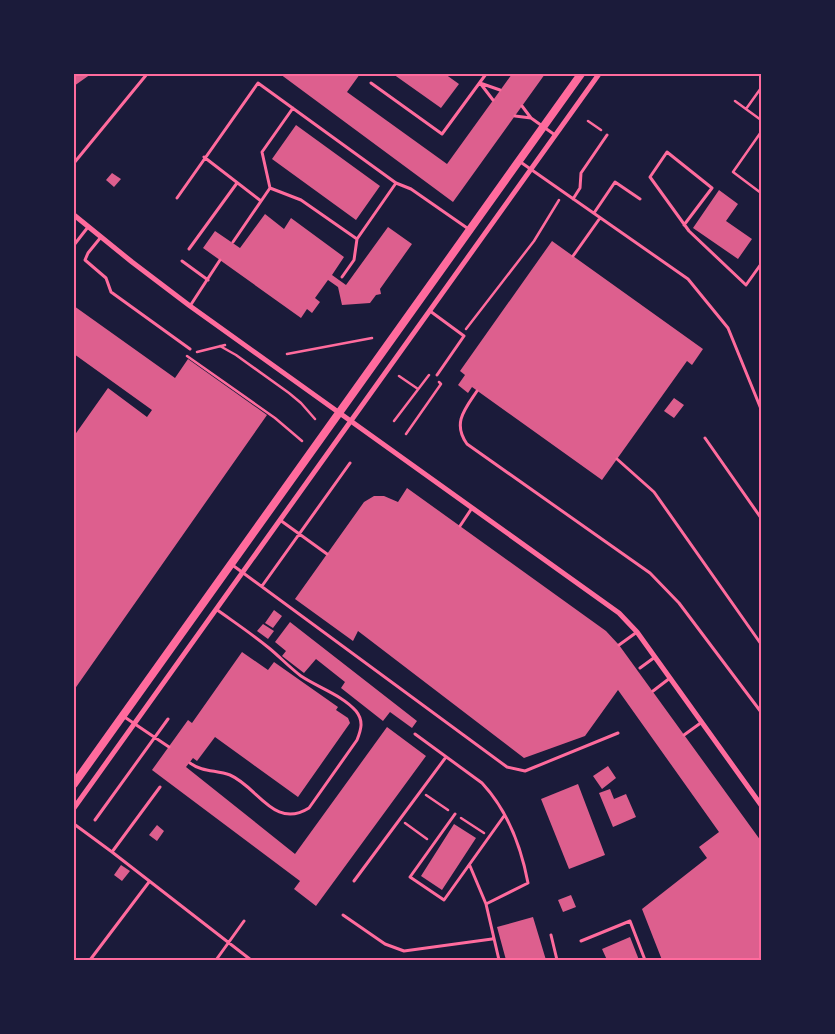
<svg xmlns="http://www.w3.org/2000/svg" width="835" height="1034" font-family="'DM Sans',sans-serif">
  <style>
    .building { fill: #dd5f8e }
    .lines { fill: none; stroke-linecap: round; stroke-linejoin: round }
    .path { stroke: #ff6b9d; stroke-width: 2.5 }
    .service { stroke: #ff6b9d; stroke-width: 3 }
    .minor { stroke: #ff6b9d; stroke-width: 5 }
    .tertiary { stroke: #ff6b9d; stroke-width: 8 }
    .neatline { fill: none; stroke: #ff6b9d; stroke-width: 2 }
  </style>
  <rect width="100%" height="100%" fill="#1b1b3a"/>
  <path class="building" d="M74,74h17l-17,12z
    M280,74h80l-13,18 100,72 65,-90h33l-92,128z
    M393,74h52l14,10 -18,24z
    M296,125l84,61 -24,34 -84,-61z
    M112,173l9,6 -7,8 -8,-7z
    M719,190l19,14 -12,17 26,18 -14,20 -45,-31z
    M265,214l19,15 7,-11 53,39 -12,18 14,10 42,-58 24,17 -32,45 1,5 -5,1 -6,8 -28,2 -4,-18 -10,-7 -13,18 5,4 -8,11 -5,-4 -6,9 -98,-70 12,-17 25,17z
    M552,241l151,108 -11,16 -5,-4 -85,119 -130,-93 -4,6 -10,-8 7,-10 -5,-4z
    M74,306l101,72 13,-19 79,56 -193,275v-254l34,-48 39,29 5,-7 -78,-56z
    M674,398l10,7 -10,13 -10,-7z
    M407,488l199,143 13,14 142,196v119h-99l-20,-51 65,-51 -8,-11 20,-15 -101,-142 -33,46 -61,22 -166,-127 -5,10 -58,-42 69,-97 10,-6h10l14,6z
    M274,610l8,6 -9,12 -8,-5z
    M290,622l127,99 -5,7 -22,-16 -7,9 -42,-33 4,-6 -29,-23 -12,14 -22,-17 4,-5 -11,-9z
    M263,624l11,7 -6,8 -11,-8z
    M242,652l26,18 6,-8 64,45 -2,3 12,8 2,5 -52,74 -83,-60 -18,24 -4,-3 -7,9 109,87 92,-127 39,29 -110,150 -22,-17 6,-8 -148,-111 36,-50 4,3z
    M608,766l8,12 -14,11 -9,-13z
    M578,784l27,71 -36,14 -28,-70z
    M610,789l4,10 12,-5 10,23 -23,10 -14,-34z
    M454,824l22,14 -34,52 -21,-14z
    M157,825l7,6 -7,10 -8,-6z
    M121,865l9,6 -8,10 -8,-6z
    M571,895l5,12 -13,5 -5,-12z
    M533,917l13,43h-40l-9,-33z
    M630,937l9,23h-32l-5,-11z"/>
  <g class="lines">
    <path class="path" d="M735,101l26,19
      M746,109l15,-21
      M588,121l13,9
      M761,132l-28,40 28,21
      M466,329l68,-88 25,-41
      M220,346l16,9 53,38 12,10 14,16
      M197,352l28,-7
      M287,354l85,-16
      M187,356l88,62 27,23
      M399,376l19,13
      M394,421l35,-46
      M406,434l35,-50 -2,-2
      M426,795l22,15
      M461,818l23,15
      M405,823l22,16"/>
    <path class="service" d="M371,83l71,51 44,-60
      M480,83l13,17
      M480,83l20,7
      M522,106l9,12 24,17
      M515,116l16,2
      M204,157l57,44
      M519,161l169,118 40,49 33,81
      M74,163l73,-89
      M270,188l31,12 56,39 39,-56
      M177,198l81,-115 138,100 15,6 59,41
      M573,199l7,-11 1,-15 26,-38
      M594,213l21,-31 25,17
      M684,225l28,-37 -45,-36 -17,25 39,54 57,54 15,-21
      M101,237l-13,16 -3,7 21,18 5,14 79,57
      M233,242l37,-54 -8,-36 31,-44
      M74,245l14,-18
      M189,249l48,-66
      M573,256l27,-38
      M182,261l26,19
      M342,277l12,-17 3,-21
      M190,306l30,-46
      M430,311l34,25 -27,39
      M477,391c-12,18 -25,32 -10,53l183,129 29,30 82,109
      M705,438l56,80
      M617,459l37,33 107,152
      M280,520l47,34
      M460,526l12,-18
      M231,564l276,203 18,4 93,-38
      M262,586l88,-123
      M619,645l18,-13
      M640,668l15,-11
      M653,691l17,-13
      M123,716l46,31
      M415,734l67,49c26,28 39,63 46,100l-42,21
      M684,735l18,-13
      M190,763c12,9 26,7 40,12 28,12 44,55 79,33l48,-68c4,-10 7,-19 -1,-29 -14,-16 -37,-23 -55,-35 -12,-9 -21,-19 -32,-28 -17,-14 -35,-26 -53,-39
      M455,814l-45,63 34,23 60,-84
      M95,820l73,-101
      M74,824l38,28 139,108
      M112,852l48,-65
      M470,866l16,38 13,56
      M354,881l92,-124
      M343,915l42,29 19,7 88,-12
      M551,935l6,25
      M581,941l49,-20 15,39
      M90,960l59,-78
      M216,960l28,-39"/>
    <path class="minor" d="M74,215l58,47 58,44 429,307 18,19 124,173
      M74,808l525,-734"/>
    <path class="tertiary" d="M74,784l507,-710"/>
  </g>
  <rect width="835" height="1034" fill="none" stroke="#1b1b3a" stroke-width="150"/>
  <rect x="75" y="75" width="685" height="884" class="neatline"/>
</svg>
